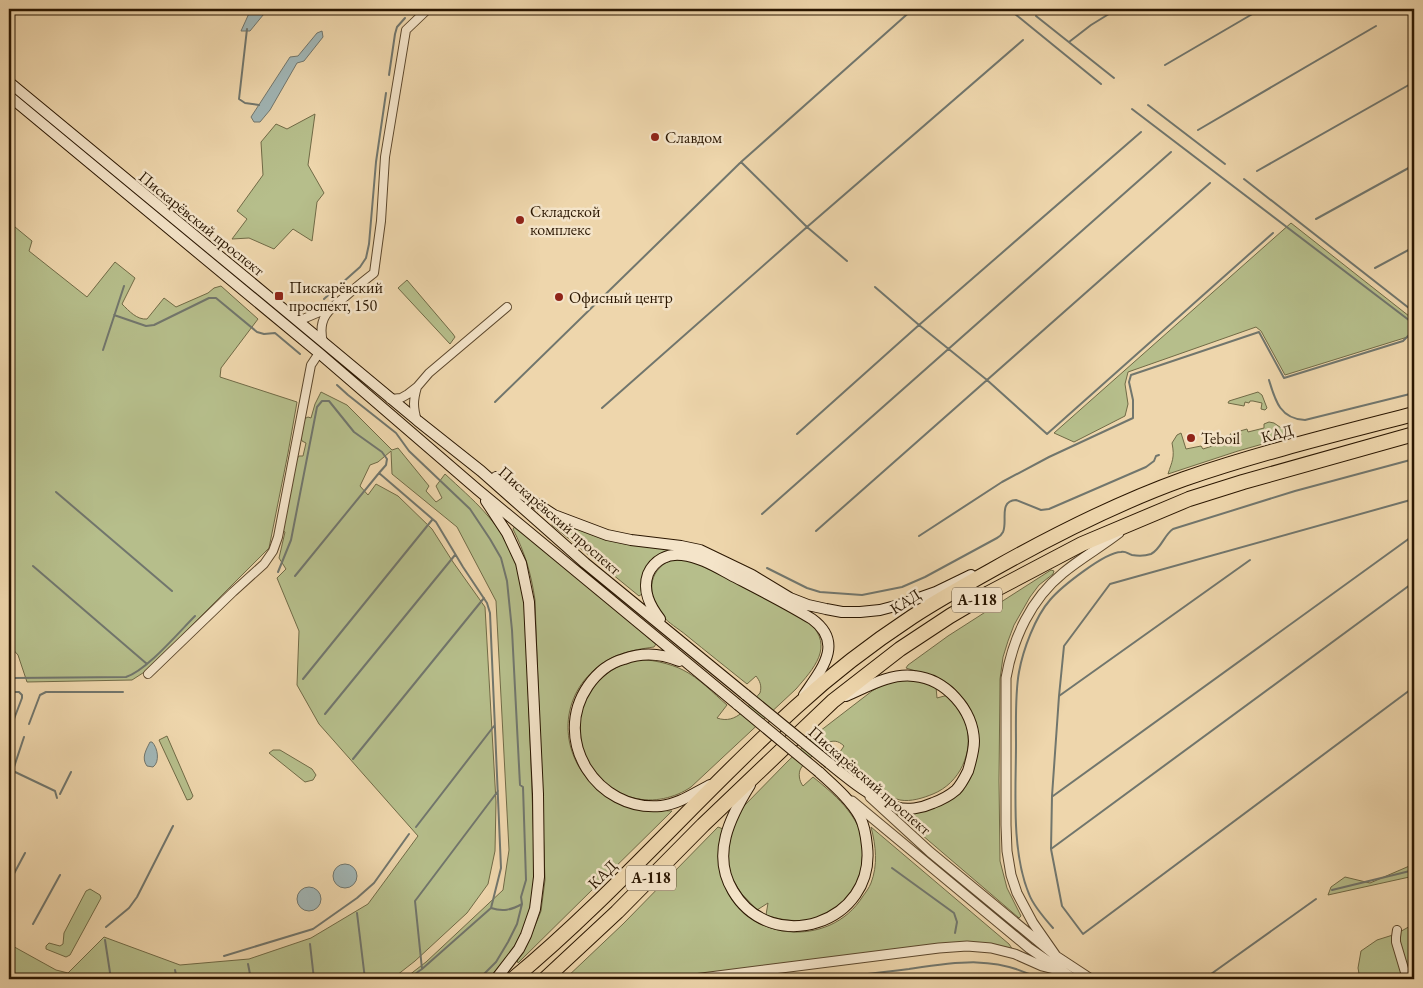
<svg xmlns="http://www.w3.org/2000/svg" width="1423" height="988" font-family="'EB Garamond',serif">
  <style>
    .green { fill: #b6be8b; stroke: #706a46 }
    .water { fill: #a1b6b6; stroke: #71766d }
    .lines { fill: none; stroke-linecap: round; stroke-linejoin: round }
    .stream { stroke: #71766d; stroke-width: 2 }
    .minor-casing { stroke: #5b462b; stroke-width: 10 }
    .tertiary-casing { stroke: #5b462b; stroke-width: 11 }
    .secondary-casing { stroke: #2a1600; stroke-width: 12 }
    .motorway-casing { stroke: #2a1600; stroke-width: 16 }
    .minor { stroke: #f4e4c9; stroke-width: 8 }
    .tertiary { stroke: #f4e4c9; stroke-width: 9 }
    .secondary { stroke: #f4e4c9; stroke-width: 10 }
    .motorway { stroke: #eed6ac; stroke-width: 14 }
    .secondary-bridge-casing { stroke: #2a1600; stroke-width: 12; stroke-linecap: butt }
    .secondary-bridge { stroke: #f4e4c9; stroke-width: 10 }
    .poi-dot { fill: #8f2418; stroke: #f4e4c9; stroke-width: 2 }
    .labels { text-anchor: middle; stroke-width: 5; stroke-linejoin: round; paint-order: stroke }
    .shield { fill: #f4e4c9; stroke: #67543c; stroke-width: 1 }
    .shield-label { font-size: 15px; font-weight: bold; fill: #2a1600 }
    .poi-label { font-size: 16px; fill: #2a1600; stroke: #f4e4c9; text-anchor: start }
    .street-label { font-size: 16px; fill: #2a1600; stroke: #f4e4c9 }
  </style>
  <rect width="100%" height="100%" fill="#eed6ac"/>
  <filter id="stains"><feTurbulence type="fractalNoise" baseFrequency=".004" numOctaves="4"/><feColorMatrix values="0 0 0 0 .2 0 0 0 0 .09 0 0 0 0 .02 0 0 0 .5 -.17"/></filter>
  <radialGradient id="worn" r=".72"><stop offset=".6" stop-color="#630" stop-opacity="0"/><stop offset="1" stop-color="#630" stop-opacity=".3"/></radialGradient>
  <path class="green" d="M315,114l-7,51 16,28 -7,9 -5,39 -19,-12 -19,20 -25,-11 -17,1 15,-20 -10,-8 26,-36 -2,-33 15,-18 11,5z
    M9,222l23,19 -3,10 58,46 28,-35 20,16 -13,26c7,7 15,16 25,15l17,-21 12,9 32,-14 6,-5 7,-2 37,33 -37,49 -1,9 77,25 -9,51 -19,95 -123,123 -14,9 -105,2 -9,-27 -9,-10z
    M1291,223l123,97v15l-129,40 -24,-44 -5,-4 -128,45 -3,12 3,20 -3,12 -51,26 -20,-9z
    M407,280l46,54 2,3 -5,7 -52,-56z
    M321,392l26,13 45,45 6,-2 31,38 -3,5 10,11 6,-4 -6,-12 9,-12c28,26 54,47 69,84 6,12 8,28 11,42l10,275 -3,33 -10,25 -12,22 -22,24h-84l22,-17 77,-72 6,-40 -13,-249 -39,-74 -65,-53 -1,-23 -13,11 -8,3 -10,21 8,9 8,-11 22,12 34,33 21,33 32,45 11,195 -1,49 -7,33 -21,29 -52,48 -23,18h-383v-35l47,26 12,3 36,-36 76,28 69,-6 62,-21 57,-34 50,-68 -99,-112 -22,-39 2,-54 -22,-53 9,-9 -7,-11 6,-26 -3,-2 14,-70 3,-4h4l3,-13 -4,-2 -2,-5 4,-17 4,-2 3,1 4,-14z
    M1258,392l4,3 5,13 -2,2 -4,-1 1,-6 -9,-2h-3l-1,2 -4,-1 -1,4 -16,-3 1,-2z
    M1269,422l5,1 16,11 1,2 -53,15 -70,23c4,-13 7,-16 4,-31l5,-8 4,-2 5,16 15,-3 2,3 28,-9 -1,-6h1l1,3 9,-2 -1,-4 7,-2 1,3 16,-4v-4z
    M553,521l51,17 65,11 1,2 -7,2 -21,41 -3,2 -87,-71z
    M515,526l141,118 -2,3c-22,3 -43,7 -60,23 -38,34 -33,90 6,121 6,4 12,9 19,12 17,8 35,7 53,8l-154,152 -1,-3 15,-27 9,-22 4,-31 -10,-280c-4,-27 -10,-47 -22,-71z
    M671,560h13l15,4 37,17 74,42c24,24 4,45 -14,66l-105,98c-16,11 -38,16 -57,11 -20,-4 -31,-14 -43,-29 -2,-3 -5,-6 -7,-10 -1,-3 -1,-7 -2,-11 -2,-16 -4,-33 3,-48 10,-19 29,-35 50,-40 12,-2 37,4 48,10 16,8 30,23 44,35l-10,13c20,7 31,-12 43,-25 2,-7 0,-12 -4,-17l-9,8c-20,-16 -40,-32 -61,-49 -7,-6 -18,-12 -24,-20 -14,-20 -16,-43 9,-55z
    M1051,570l3,1 -1,3 -14,11 -9,12 -16,28 -6,16 -5,16 -3,22 -1,102 1,80 7,27 14,28 -2,2 -125,-107 10,-1 56,-20 14,-68 -7,-19 -14,-16 -12,-8 -35,-11 2,-3 40,-29z
    M899,679l24,2 13,6 1,11 11,-3c7,9 15,18 18,29 8,28 -6,59 -33,70 -10,4 -22,8 -33,6 -5,-1 -10,-4 -14,-7 -7,-3 -14,-6 -20,-10 -11,-8 -20,-17 -30,-25l8,-12c-12,-12 -23,1 -32,10 -3,4 -8,7 -11,12 -3,5 -2,13 2,18l10,-9c21,17 45,37 50,65 1,6 -1,13 -1,19 -1,6 0,13 -2,19 -2,4 -6,9 -9,12 -20,30 -53,34 -85,23l2,-12 -11,7 -16,-17 -8,-13 -5,-12 -2,-13 9,-37 8,-11 45,-46 32,-30 52,-40 12,-7z
    M167,736l26,60 -2,3 -4,1 -28,-60z
    M273,750h7l32,19 4,6 -3,5 -8,2 -36,-29z
    M718,827l5,2c-6,18 -6,34 0,52 20,61 107,69 140,15 3,-4 6,-8 8,-13 7,-18 5,-37 0,-56l138,117 4,6 -40,-7 -309,36h-99l58,-55z
    M1414,864v12l-86,19 3,-8 14,-10 25,6z
    M90,889l10,6 1,3 -31,57 -4,2 -20,-8v-3l3,-3 11,3 3,-2 1,-11 22,-42z
    M1414,924v55h-54l-2,-11 3,-17 16,-11 19,-6z"/>
  <path class="water" d="M251,9h17l-18,22h-9z
    M322,31l1,6 -19,24 -7,2 -27,47 -10,12h-6l-3,-5 39,-60 8,-1 19,-23z
    M150,742h2c6,6 8,20 1,25l-6,-1c-6,-8 -1,-16 3,-24z
    M333 876a12 12 0 1 1 24 0a12 12 0 1 1-24 0Z
    M297 899a12 12 0 1 1 24 0a12 12 0 1 1-24 0Z"/>
  <g class="lines">
    <path class="stream" d="M1009,9l92,75
      M1026,9l3,2
      M1036,16l78,62
      M247,29l-8,70 6,4 14,2
      M1069,42l22,-17 26,-16
      M1165,65l96,-56
      M389,75l6,-41 2,-7 8,-9
      M1148,105l77,59
      M1132,109l282,215
      M1198,130l178,-104
      M741,162l66,65 40,34
      M1257,171l157,-89
      M1244,179l170,133
      M1316,219l98,-54
      M1375,268l39,-21
      M875,287l44,38 68,55 60,54 226,-201
      M324,299l36,-32 6,-9 3,-14 7,-82 10,-69
      M303,307l8,1 6,-3
      M114,315l32,11 8,-1 55,-27h7l41,34 7,2 11,-1 25,21
      M103,350l21,-64
      M1269,380c6,20 11,39 36,40l109,-27
      M337,385l11,10 48,38 13,18 61,58 20,30 11,19 6,23 5,49 8,155 3,2 3,93 -5,17 1,7 -5,20 -9,18 -12,20 -17,17
      M495,402l246,-240 172,-153
      M602,408l205,-181 216,-187
      M797,434l122,-109 222,-193
      M56,492l116,99
      M1414,499l-304,85 -46,62 -5,50 -7,100 -1,53 11,57 21,28 331,-247
      M762,514l409,-362
      M816,531l394,-348
      M919,536l83,-54 47,-25 84,-39v-18l-4,-18 2,-7 128,-43 25,46 119,-37 11,-11
      M33,566l114,98
      M767,568l40,20 13,4 42,3 40,-8 23,-10 72,-39c2,-1 5,-4 6,-6 5,-11 -5,-31 13,-32l25,10 8,-1 97,-42 8,-6 2,-5 3,-1
      M278,572l13,-32 26,-133 5,-6h7l25,31 28,20 5,7 -1,6 -7,8 57,49 27,45 24,36 3,10 11,255 -10,40 -69,61 -14,10
      M295,576l84,-103
      M13,678l113,-1c21,-7 52,-44 69,-61
      M303,679l129,-159
      M9,692h10l3,3v3l-13,34
      M1059,696l191,-136
      M325,714l130,-159
      M29,724l11,-29 6,-3h77
      M353,759l131,-161
      M13,771l42,20 2,7
      M9,782l15,-45
      M60,794l11,-22
      M1053,796l361,-261
      M416,827l78,-101
      M1051,849l363,-267
      M892,868l62,45 3,9 -2,11
      M9,883l16,-30
      M1332,890l82,-20
      M491,908c12,4 20,2 31,-4
      M357,913l8,66
      M33,924l27,-49
      M106,927l23,-19 8,-11 36,-71
      M1053,928c-8,-9 -20,-23 -24,-34 -18,-43 -13,-104 -13,-150 0,-21 -1,-51 3,-72 4,-22 16,-55 31,-72 11,-13 55,-48 71,-48 5,-1 7,2 11,3 6,1 13,1 19,-1 10,-5 13,-19 22,-25l122,-38 119,-32
      M105,940l6,39
      M310,944l4,35
      M224,956l89,-27 44,-31 17,-15 35,-49
      M248,964l3,15
      M422,969l-7,-68 83,-110
      M175,970l2,9
      M1211,974l105,-75
      M833,979c25,-4 50,-7 76,-10 46,-7 87,-14 130,10"/>
    <defs>
      <path id="minor" d="M294,317l9,2 19,-8h6
        M323,342c-6,-24 6,-33 23,-46 9,-8 19,-16 28,-23l7,-52 4,-64 21,-127 22,-21
        M417,387c-4,14 -4,20 0,34
        M390,399l11,-1 7,-4 9,-7 12,-14 78,-66
        M148,674l85,-82 31,-28 9,-13 5,-14 33,-172 8,-12
        M1397,930l-1,7v5l11,37"/>
      <path id="tertiary" d="M870,797l60,55 126,104 35,23
        M852,801l177,147 45,31
        M1056,956l-23,-33 -16,-30 -6,-18 -4,-24 -1,-26v-147c7,-40 25,-79 57,-105 18,-15 38,-26 56,-40
        M694,979l245,-31 28,-2 24,2 24,6 27,12 20,5"/>
      <path id="secondary" d="M9,82l266,220 143,119 63,50 104,92 161,132
        M9,96l310,257 159,137 260,215
        M496,477l58,38 53,20 24,5 50,6 19,4 52,25 38,23 18,7 18,4 16,3h18l20,-2 19,-5 37,-13 35,-17
        M486,501l21,32 14,30 8,39 9,192 1,83 -4,32 -9,26 -7,14 -23,30
        M660,619c-10,-13 -18,-28 -12,-45 6,-14 20,-21 34,-19 18,2 34,12 49,20 27,14 55,28 81,44 33,24 9,51 -8,76
        M679,661c-19,-8 -36,-9 -55,-2 -15,4 -27,14 -36,27 -37,54 9,126 73,120 18,-2 33,-13 49,-21
        M829,763c21,17 41,34 67,44 11,4 26,1 37,-4 8,-3 16,-7 23,-13 5,-5 9,-13 12,-19 3,-10 6,-20 6,-30 -1,-31 -28,-62 -60,-65 -24,-3 -47,11 -68,20
        M750,785c-20,32 -39,70 -17,106 39,66 143,32 134,-45 -1,-10 -3,-21 -7,-29 -10,-18 -27,-32 -41,-45"/>
      <path id="motorway" d="M513,979c101,-84 186,-184 283,-272 36,-33 75,-63 116,-90 26,-17 53,-32 80,-47 62,-35 125,-67 192,-91 75,-26 153,-45 230,-65
        M545,979l72,-67 86,-87 130,-124 67,-52 50,-33 39,-23 93,-49 107,-45 54,-17 171,-48"/>
    </defs>
    <use href="#minor" class="minor-casing"/>
    <use href="#tertiary" class="tertiary-casing"/>
    <use href="#secondary" class="secondary-casing"/>
    <use href="#motorway" class="motorway-casing"/>
    <use href="#minor" class="minor"/>
    <use href="#tertiary" class="tertiary"/>
    <use href="#secondary" class="secondary"/>
    <use href="#motorway" class="motorway"/>
    <defs>
      <path id="secondary-bridge" d="M746,695l83,68
        M738,705l81,67"/>
    </defs>
    <use href="#secondary-bridge" class="secondary-bridge-casing"/>
    <use href="#secondary-bridge" class="secondary-bridge"/>
  </g>
  <g class="poi-dot">
    <circle cx="655" cy="137" r="5"/>
    <circle cx="520" cy="220" r="5"/>
    <rect x="274" y="291" width="10" height="10" rx="2.5"/>
    <circle cx="559" cy="297" r="5"/>
    <circle cx="1191" cy="438" r="5"/>
  </g>
  <g class="labels">
    <g class="shield">
      <rect x="952" y="587.5" width="50" height="25" rx="4"/>
      <rect x="626" y="865.5" width="50" height="25" rx="4"/>
    </g>
    <g class="shield-label">
      <text x="977" y="605">А-118</text>
      <text x="651" y="883">А-118</text>
    </g>
    <g class="poi-label">
      <text x="665" y="143">Славдом</text>
      <text x="530" y="217">Складской<tspan x="530" dy="18">комплекс</tspan></text>
      <text x="289" y="293">Пискарёвский<tspan x="289" dy="18">проспект, 150</tspan></text>
      <text x="569" y="303">Офисный центр</text>
      <text x="1201" y="444">Teboil</text>
    </g>
    <g class="street-label">
      <text transform="translate(202 223) rotate(39)" y="6">Пискарёвский проспект</text>
      <text transform="translate(1277 433) rotate(-15)" y="6">КАД</text>
      <text transform="translate(560 520) rotate(41)" y="6">Пискарёвский проспект</text>
      <text transform="translate(905 601) rotate(-33)" y="6">КАД</text>
      <text transform="translate(870 780) rotate(41)" y="6">Пискарёвский проспект</text>
      <text transform="translate(602 874) rotate(-45)" y="6">КАД</text>
    </g>
  </g>
  <rect width="1423" height="988" fill="none" stroke="#eed6ac" stroke-width="30"/>
  <rect x="10" y="10" width="1403" height="968" fill="none" stroke="#2a1600" stroke-width="2.5"/>
  <rect x="15" y="15" width="1393" height="958" fill="none" stroke="#2a1600"/>
  <rect width="100%" height="100%" filter="url(#stains)"/>
  <rect width="100%" height="100%" fill="url(#worn)"/>
</svg>
